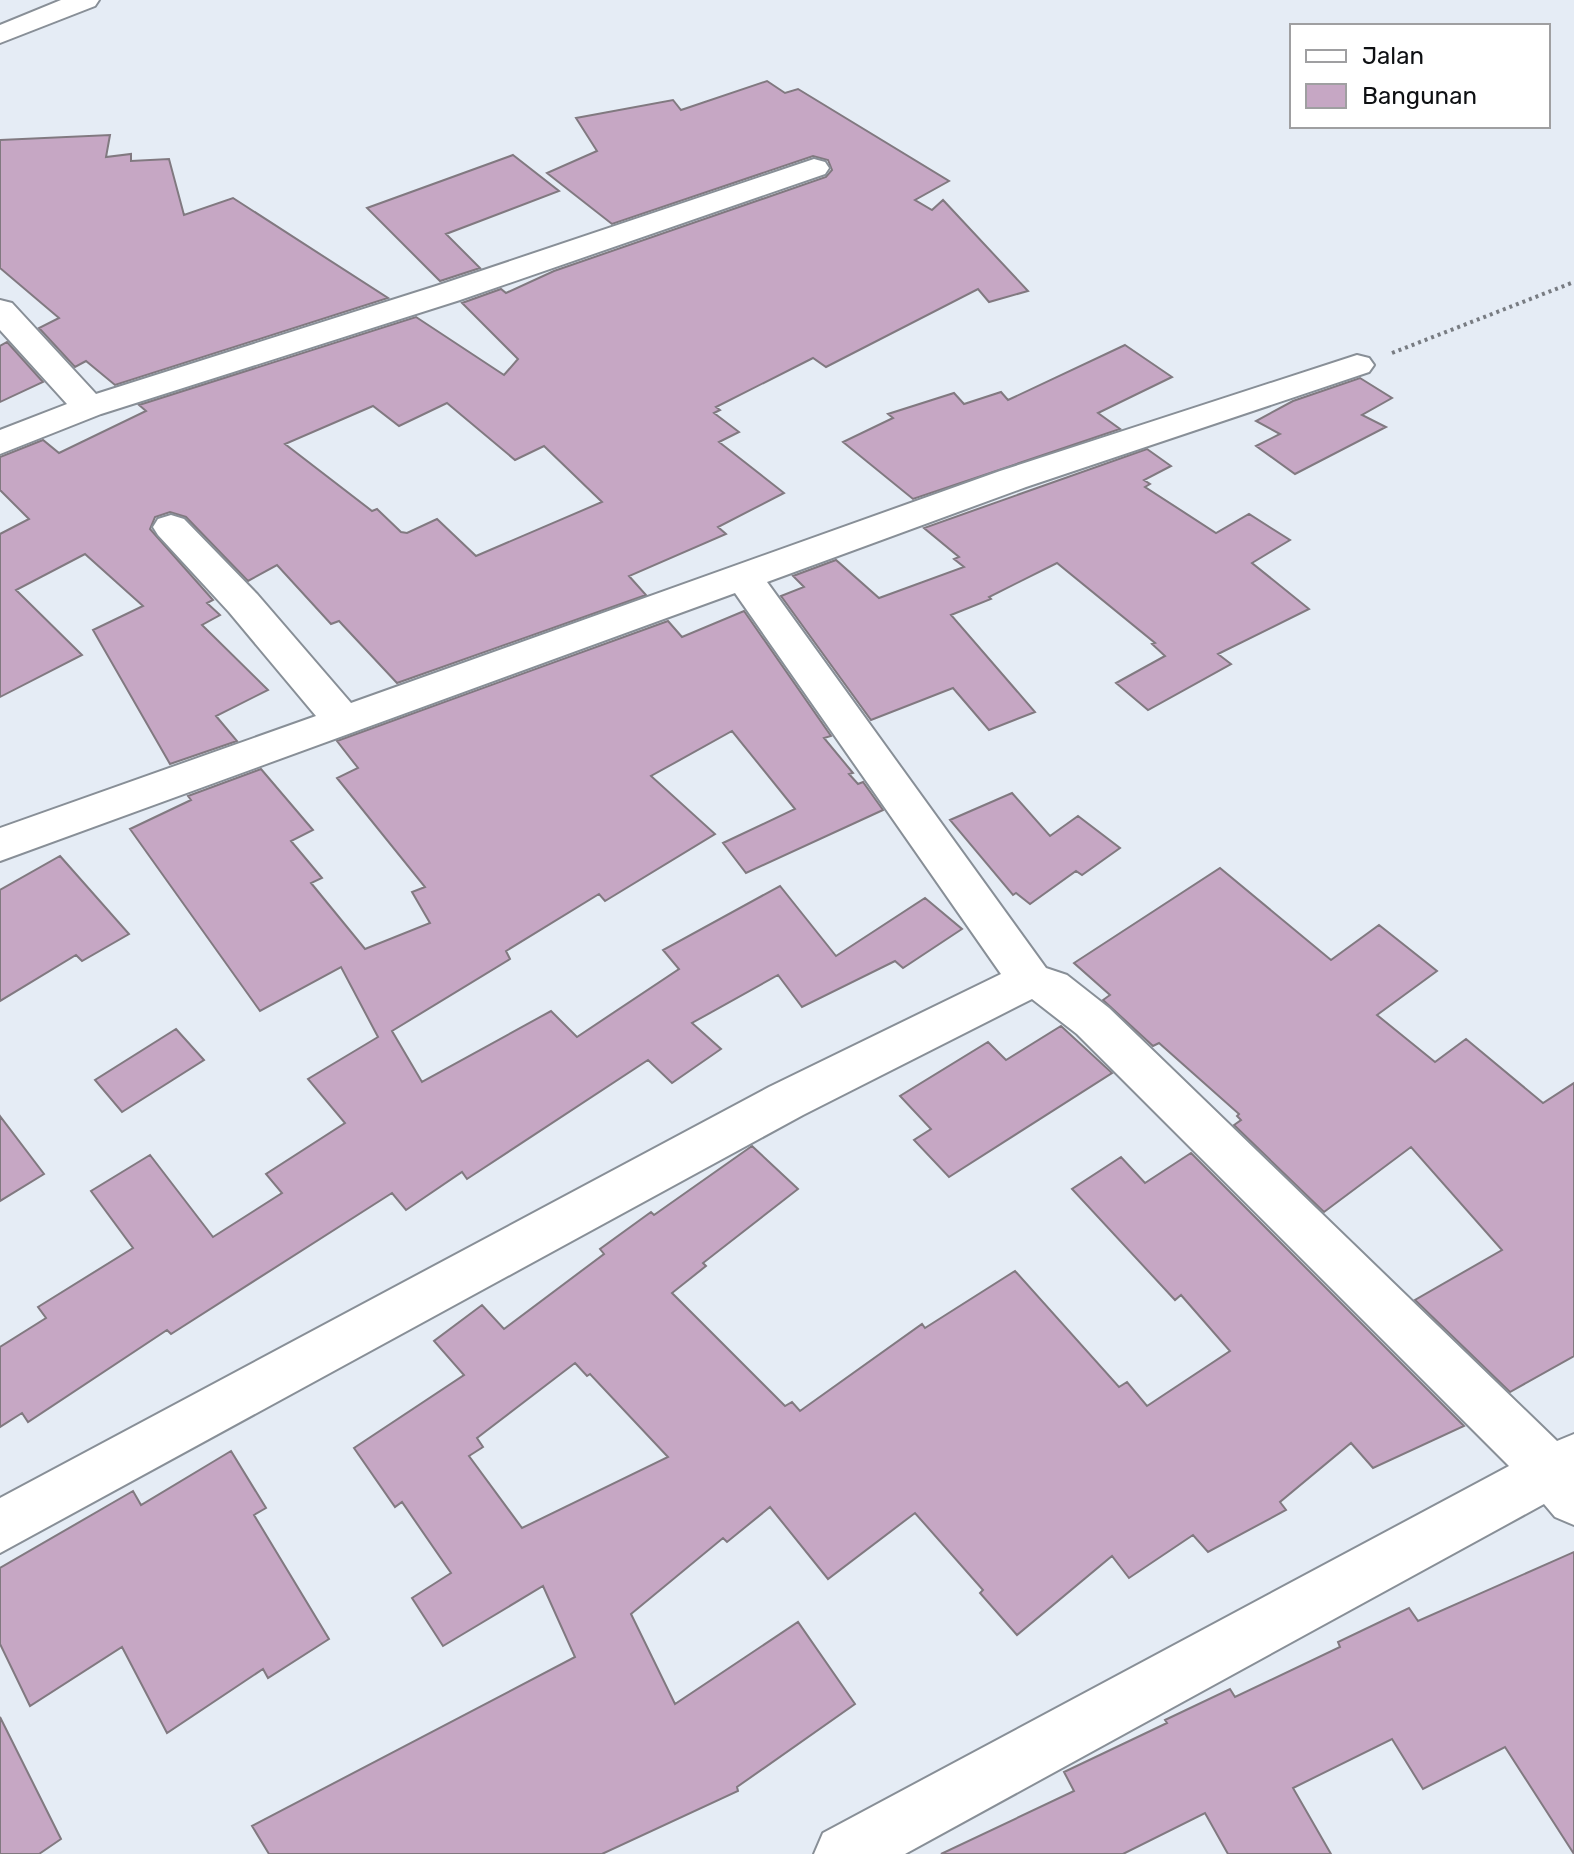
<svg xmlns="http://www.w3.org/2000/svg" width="1574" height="1854" font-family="Rubik,sans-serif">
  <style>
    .building { fill: #c6a7c4; stroke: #817980; stroke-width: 2; fill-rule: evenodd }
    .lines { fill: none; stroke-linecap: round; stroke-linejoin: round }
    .minor-casing { stroke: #888f97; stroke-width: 4 }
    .path { stroke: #787c82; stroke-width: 4; stroke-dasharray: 3 4; stroke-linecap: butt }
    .minor { fill: #fff; fill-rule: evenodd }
  </style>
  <rect width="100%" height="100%" fill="#e5ecf5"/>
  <path class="building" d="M767,81l18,12 13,-4 151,92 -34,19 17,10 11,-10 85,91 -39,11 -11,-13 -152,78 -13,-9 -97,49 4,3 -6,3 25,19 -20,10 65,51 -66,34 8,7 -97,42 17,19 -249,88 -58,-62 -8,3 -54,-59 -29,16 -62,-64 -16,-5 -15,5 -5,12 63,71 -6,3 13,12 -18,10 66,65 -52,26 21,25 -67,23 -77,-134 50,-24 -58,-52 -69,36 66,65 -82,42v-163l29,-15 -29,-29v-33l43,-17 16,13 87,-42 -7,-6 277,-88 88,58 14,-16 -56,-56 39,-14 5,4 48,-22 272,-94 6,-7 -4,-10 -15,-4 -201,68 -65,-51 50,-22 -21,-33 97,-18 8,10zM447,403l68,57 29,-14 58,56 -126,54 -39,-37 -30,14 -6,-1 -24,-23 -5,2 -87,-67 88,-38 26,20z
    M110,135l-4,22 25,-3v7l38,-2 15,56 49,-17 155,100 -273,87 -29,-24 -11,6 -36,-39 20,-10 -59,-50v-128z
    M513,155l46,36 -113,43 34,34 -40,13 -73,-73z
    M7,342l36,40 -43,20v-56z
    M1125,345l47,32 -74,36 22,16 -207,70 -70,-57 50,-24 -5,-4 66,-21 10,11 37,-12 7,8z
    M1360,378l32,20 -30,17 24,12 -91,47 -39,-28 24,-12 -24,-13 37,-20z
    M1147,449l24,17 -27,14 6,4 -5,3 71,46 33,-19 41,26 -38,23 57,46 -91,45 13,10 -83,46 -32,-27 49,-27 -13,-12 3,-1 -98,-80 -68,34 2,2 -40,16 84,97 -46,18 -36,-42 -82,32 -90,-124 23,-9 -11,-11 43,-16 43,38 85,-31 -10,-8 5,-2 -35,-29z
    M744,611l87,125 -7,2 29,35 -4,1 9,10 5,-2 20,28 -137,63 -23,-30 72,-34 -63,-78 -81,45 64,58 -110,67 -6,-7 -93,57 4,8 -118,72 30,51 129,-71 26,26 102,-68 -16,-19 117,-64 56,70 89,-58 37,31 -59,39 -8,-7 -93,46 -24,-32 -86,48 29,26 -49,34 -24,-23 -181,119 -5,-7 -56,38 -14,-17 -221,141 -4,-4 -139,92 -6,-9 -22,14v-80l46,-29 -8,-11 95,-59 -42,-57 59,-36 63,82 69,-44 -16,-19 79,-51 -37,-44 70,-42 -37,-70 -81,44 -130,-182 61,-29 -3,-4 73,-27 52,61 -22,11 31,37 -11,5 54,66 65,-26 -18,-31 13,-5 -88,-109 21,-10 -21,-27 331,-120 14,16z
    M1012,793l38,43 28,-20 42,32 -38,27 -6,-4 -46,33 -14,-11 -3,2 -63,-75z
    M60,856l69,78 -47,27 -6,-6 -76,46v-111z
    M1220,868l111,92 48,-35 58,46 -60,44 58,47 31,-23 77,64 31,-20v273l-64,36 -95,-92 87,-50 -91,-103 -87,65 -90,-87 7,-5 -4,-4 2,-2 -80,-71 -6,3 -50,-46 7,-5 -36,-32z
    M1061,1026l51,47 -163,104 -35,-37 17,-11 -31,-33 88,-54 18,18z
    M176,1029l28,31 -82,52 -27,-32z
    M0,1116l44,58 -44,27z
    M752,1146l46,43 -95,74 3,3 -34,27 113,113 7,-4 8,9 122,-87 3,4 90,-57 104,116 8,-5 20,24 83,-55 -49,-56 -6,5 -103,-111 49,-32 24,26 46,-30 273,273 -91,42 -22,-25 -71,59 6,8 -78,42 -15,-17 -64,43 -17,-22 -95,79 -37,-42 3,-3 -68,-77 -87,66 -58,-72 -43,35 -4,-4 -92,76 44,90 123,-82 57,82 -118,83 1,4 -136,63h-333l-17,-28 323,-169 -32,-71 -100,60 -31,-48 39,-25 -49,-71 -7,5 -41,-59 110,-73 -30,-34 48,-36 22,24 100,-75 -4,-5 51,-37 3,3zM575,1363l12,13 3,-2 78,83 -146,71 -53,-72 14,-9 -6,-9z
    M231,1451l35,57 -12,7 75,124 -61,39 -5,-9 -96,64 -45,-86 -92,59 -30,-62v-76l133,-77 8,14z
    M1574,1552v302l-69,-107 -82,42 -31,-50 -99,49 38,66h-103l-23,-41 -82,41h-182l133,-63 -10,-19 103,-49 -2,-3 65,-31 5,8 105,-50 -2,-5 71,-34 9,13z
    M0,1717l61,122 -22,15h-39z"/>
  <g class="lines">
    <defs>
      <path id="minor" d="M61,0h38l-4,6 -95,37v-18z
        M814,159l11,3 4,6 -4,6 -365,126 -359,114 -101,40v-24l67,-26 -67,-74v-30l12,3 84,91 340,-108z
        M1357,355l12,3 5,7 -5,7 -343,115 -259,95 279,386 21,7 42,33 448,433 17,-7v91l-19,-8 -11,-13 -639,350h-91l9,-21 686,-367 -432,-432 -45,-35 -229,116 -803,438v-55l769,-411 232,-113 -266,-381 -735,268v-33l316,-112 -87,-104 -71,-77 -5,-8 5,-8 13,-4 13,4 73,75 94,109 649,-232z"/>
    </defs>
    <use href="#minor" class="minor-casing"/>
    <path class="path" d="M1392,353l182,-71"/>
    <use href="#minor" class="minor"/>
  </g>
  <rect x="1290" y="24" width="260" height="104" fill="#ffffff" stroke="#9f9fa1" stroke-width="2"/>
  <rect x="1306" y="50" width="40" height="12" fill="#ffffff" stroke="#9f9fa1" stroke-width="2"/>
  <text x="1362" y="64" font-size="24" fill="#0e1013">Jalan</text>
  <rect x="1306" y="84" width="40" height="24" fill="#c6a7c4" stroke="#9f9fa1" stroke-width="2"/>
  <text x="1362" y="104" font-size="24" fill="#0e1013">Bangunan</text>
</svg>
